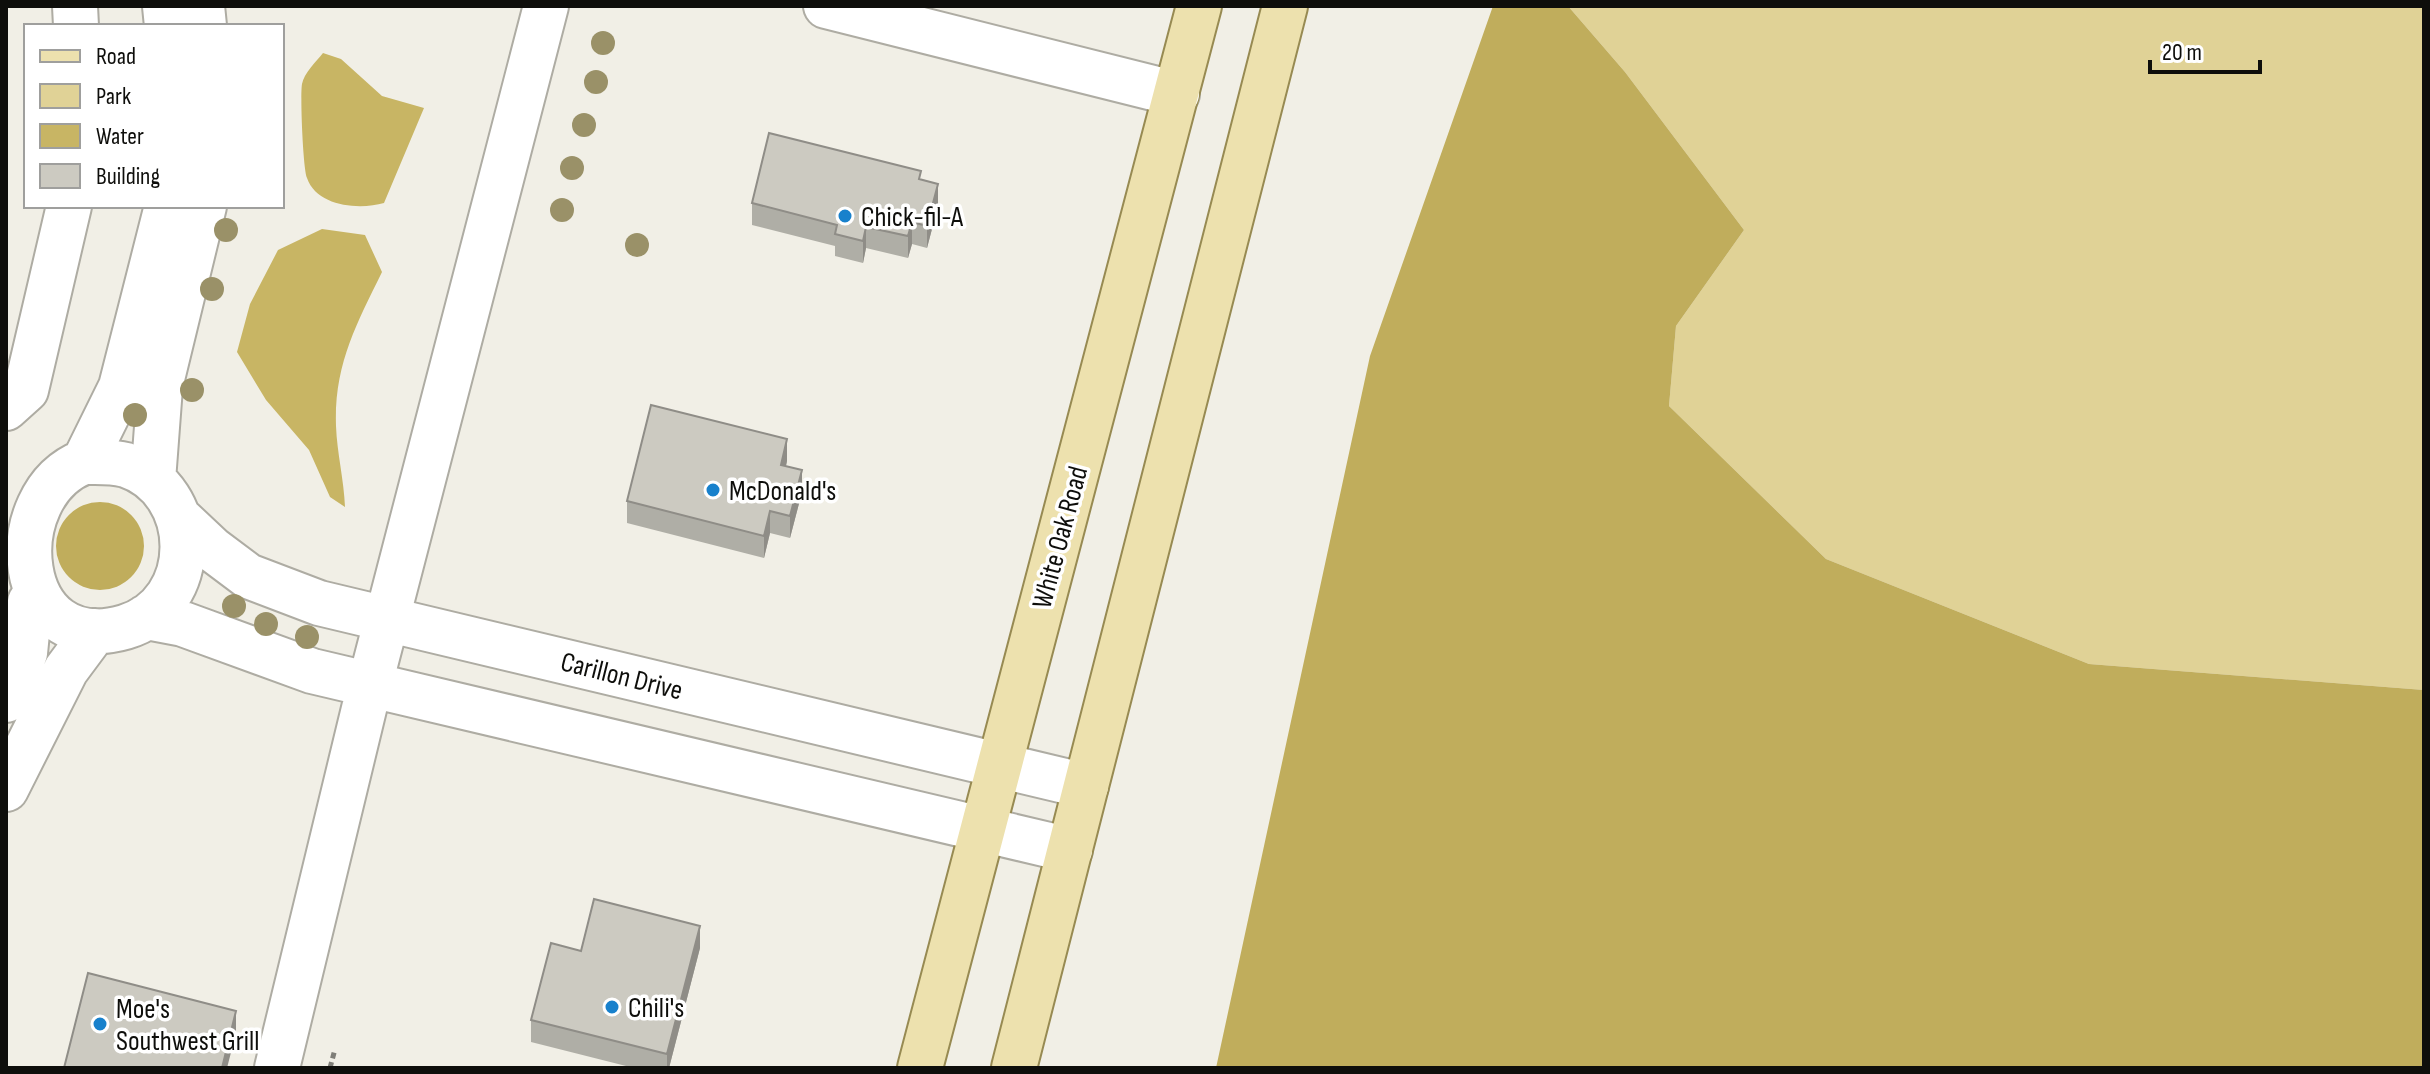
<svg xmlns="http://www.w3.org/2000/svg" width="2430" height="1074" font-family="'Sofia Sans Condensed',sans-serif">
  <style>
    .green { fill: #e0d296 }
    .forest { fill: #c0ad5c }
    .water { fill: #c8b564 }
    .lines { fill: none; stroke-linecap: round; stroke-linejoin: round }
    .minor-casing { stroke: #aeaca3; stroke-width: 48 }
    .major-casing { stroke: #978a52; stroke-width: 48 }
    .path { stroke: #7f7e78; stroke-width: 5; stroke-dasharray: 6 4; stroke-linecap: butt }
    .minor { stroke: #fff; stroke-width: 44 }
    .major { stroke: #ede1ae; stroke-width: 44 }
    .tree { fill: #9a9168 }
    .wall { fill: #afaea6 }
    .shaded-wall { fill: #8f8d87 }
    .building { fill: #cccac1; stroke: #8f8d87; stroke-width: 2 }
    .poi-dot { fill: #1881cc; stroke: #fff; stroke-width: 3 }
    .labels { text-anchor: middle; stroke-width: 7; stroke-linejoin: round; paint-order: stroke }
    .poi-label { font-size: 28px; fill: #0e0e0b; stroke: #fff; text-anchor: start }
    .street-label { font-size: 28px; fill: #0e0e0b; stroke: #fff }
  </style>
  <rect width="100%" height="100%" fill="#f1efe6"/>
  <path class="green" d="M1568,6h856v684l-335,-26 -263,-105 -157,-153 7,-80 68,-96 -119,-158z"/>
  <path class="forest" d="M1493,6h75l57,66 119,158 -68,96 -7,80 157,153 263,105 335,26v378h-1208l154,-712z
    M56 546a44 44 0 1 1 88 0a44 44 0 1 1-88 0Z"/>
  <path class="water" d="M323,53l18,6 41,37 42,12 -40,95c-24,7 -67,4 -77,-25 -4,-9 -7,-83 -5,-94 2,-11 14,-22 21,-31z
    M322,229l43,6 17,37c-26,53 -48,93 -46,154 1,27 8,54 9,81l-15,-10 -21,-47 -43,-50 -29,-48 13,-48 28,-54z"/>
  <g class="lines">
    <defs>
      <path id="minor" d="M75,6l1,20
        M165,6l2,20
        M202,6l2,20
        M826,6l351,88
        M6,408l20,-18 43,-184
        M84,462c14,0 28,-1 42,3 75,25 76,139 -1,162 -113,33 -125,-133 -41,-165z
        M84,462l37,-75 46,-181
        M153,480l7,-93 44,-181
        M179,518l33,31 36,27 71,27 767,183
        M146,617l37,7 129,47 758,179
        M6,700l19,-47 5,-51
        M6,789l60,-119 29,-39
        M277,1068l93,-384 176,-678"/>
      <path id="major" d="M920,1068l279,-1062
        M1014,1068l271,-1062"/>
    </defs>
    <use href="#minor" class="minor-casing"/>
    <use href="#major" class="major-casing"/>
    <path class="path" d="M330,1068l5,-19"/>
    <use href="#minor" class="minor"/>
    <use href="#major" class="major"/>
  </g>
  <g class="tree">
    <circle cx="603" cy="43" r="12"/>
    <circle cx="596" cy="82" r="12"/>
    <circle cx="584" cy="125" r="12"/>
    <circle cx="572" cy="168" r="12"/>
    <circle cx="562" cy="210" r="12"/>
    <circle cx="226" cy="230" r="12"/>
    <circle cx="637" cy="245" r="12"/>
    <circle cx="212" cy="289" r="12"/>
    <circle cx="192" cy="390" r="12"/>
    <circle cx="135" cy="415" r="12"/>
    <circle cx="234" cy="606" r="12"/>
    <circle cx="266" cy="624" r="12"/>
    <circle cx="307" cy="637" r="12"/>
  </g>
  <path class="wall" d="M921,180l17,26 -11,42 -15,-4 -4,14 -42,-10 -3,15 -28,-7v-10l-83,-21v-22z
    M787,461l-1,5 16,26 -12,46 -20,-5 -6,25 -137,-35v-22z
    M700,948l-31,120h-35l-103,-26v-22l50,-69z"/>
  <path class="shaded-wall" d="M938,184v22l-11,42v-22z
    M912,222v22l-4,14v-22z
    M866,227v21l-3,15v-22z
    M787,439v22l-6,26v-22z
    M802,470v22l-12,46v-22z
    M770,511v22l-6,25v-22z
    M700,926v22l-31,120h-2v-14z
    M236,1011v22l-9,35h-5z"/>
  <path class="building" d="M769,133l152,38 -2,8 19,5 -11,42 -15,-4 -4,14 -42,-9 -3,14 -28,-7 2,-9 -85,-22z
    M651,405l136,34 -6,26 21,5 -12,46 -20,-5 -6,25 -137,-35z
    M594,899l106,27 -33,128 -136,-34 20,-77 30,8z
    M88,973l148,38 -14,57h-158z"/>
  <g class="poi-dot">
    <circle cx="845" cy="216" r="8"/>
    <circle cx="713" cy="490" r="8"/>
    <circle cx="612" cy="1007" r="8"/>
    <circle cx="100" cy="1024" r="8"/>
  </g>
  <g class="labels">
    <g class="poi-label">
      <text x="861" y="226">Chick-fil-A</text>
      <text x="729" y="500">McDonald's</text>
      <text x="628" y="1017">Chili's</text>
      <text x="116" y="1018">Moe's<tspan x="116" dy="32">Southwest Grill</tspan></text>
    </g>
    <g class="street-label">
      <text transform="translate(1059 537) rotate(-75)" y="10">White Oak Road</text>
      <text transform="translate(622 675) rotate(14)" y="10">Carillon Drive</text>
    </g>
  </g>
  <rect width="2430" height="1074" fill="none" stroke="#0e0e0b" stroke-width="16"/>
  <rect x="24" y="24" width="260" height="184" fill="#ffffff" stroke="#9f9f9d" stroke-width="2"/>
  <rect x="40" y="50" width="40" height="12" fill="#ede1ae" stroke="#9f9f9d" stroke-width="2"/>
  <text x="96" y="64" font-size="24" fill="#0e0e0b">Road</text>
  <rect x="40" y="84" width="40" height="24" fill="#e0d296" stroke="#9f9f9d" stroke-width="2"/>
  <text x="96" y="104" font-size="24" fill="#0e0e0b">Park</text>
  <rect x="40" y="124" width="40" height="24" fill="#c8b564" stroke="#9f9f9d" stroke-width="2"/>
  <text x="96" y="144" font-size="24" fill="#0e0e0b">Water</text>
  <rect x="40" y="164" width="40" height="24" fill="#cccac1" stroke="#9f9f9d" stroke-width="2"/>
  <text x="96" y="184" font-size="24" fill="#0e0e0b">Building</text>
  <path d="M2150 60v12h110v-12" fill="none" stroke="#0e0e0b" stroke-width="4"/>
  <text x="2162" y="60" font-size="24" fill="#0e0e0b" stroke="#ffffff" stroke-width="6" paint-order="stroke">20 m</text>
</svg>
